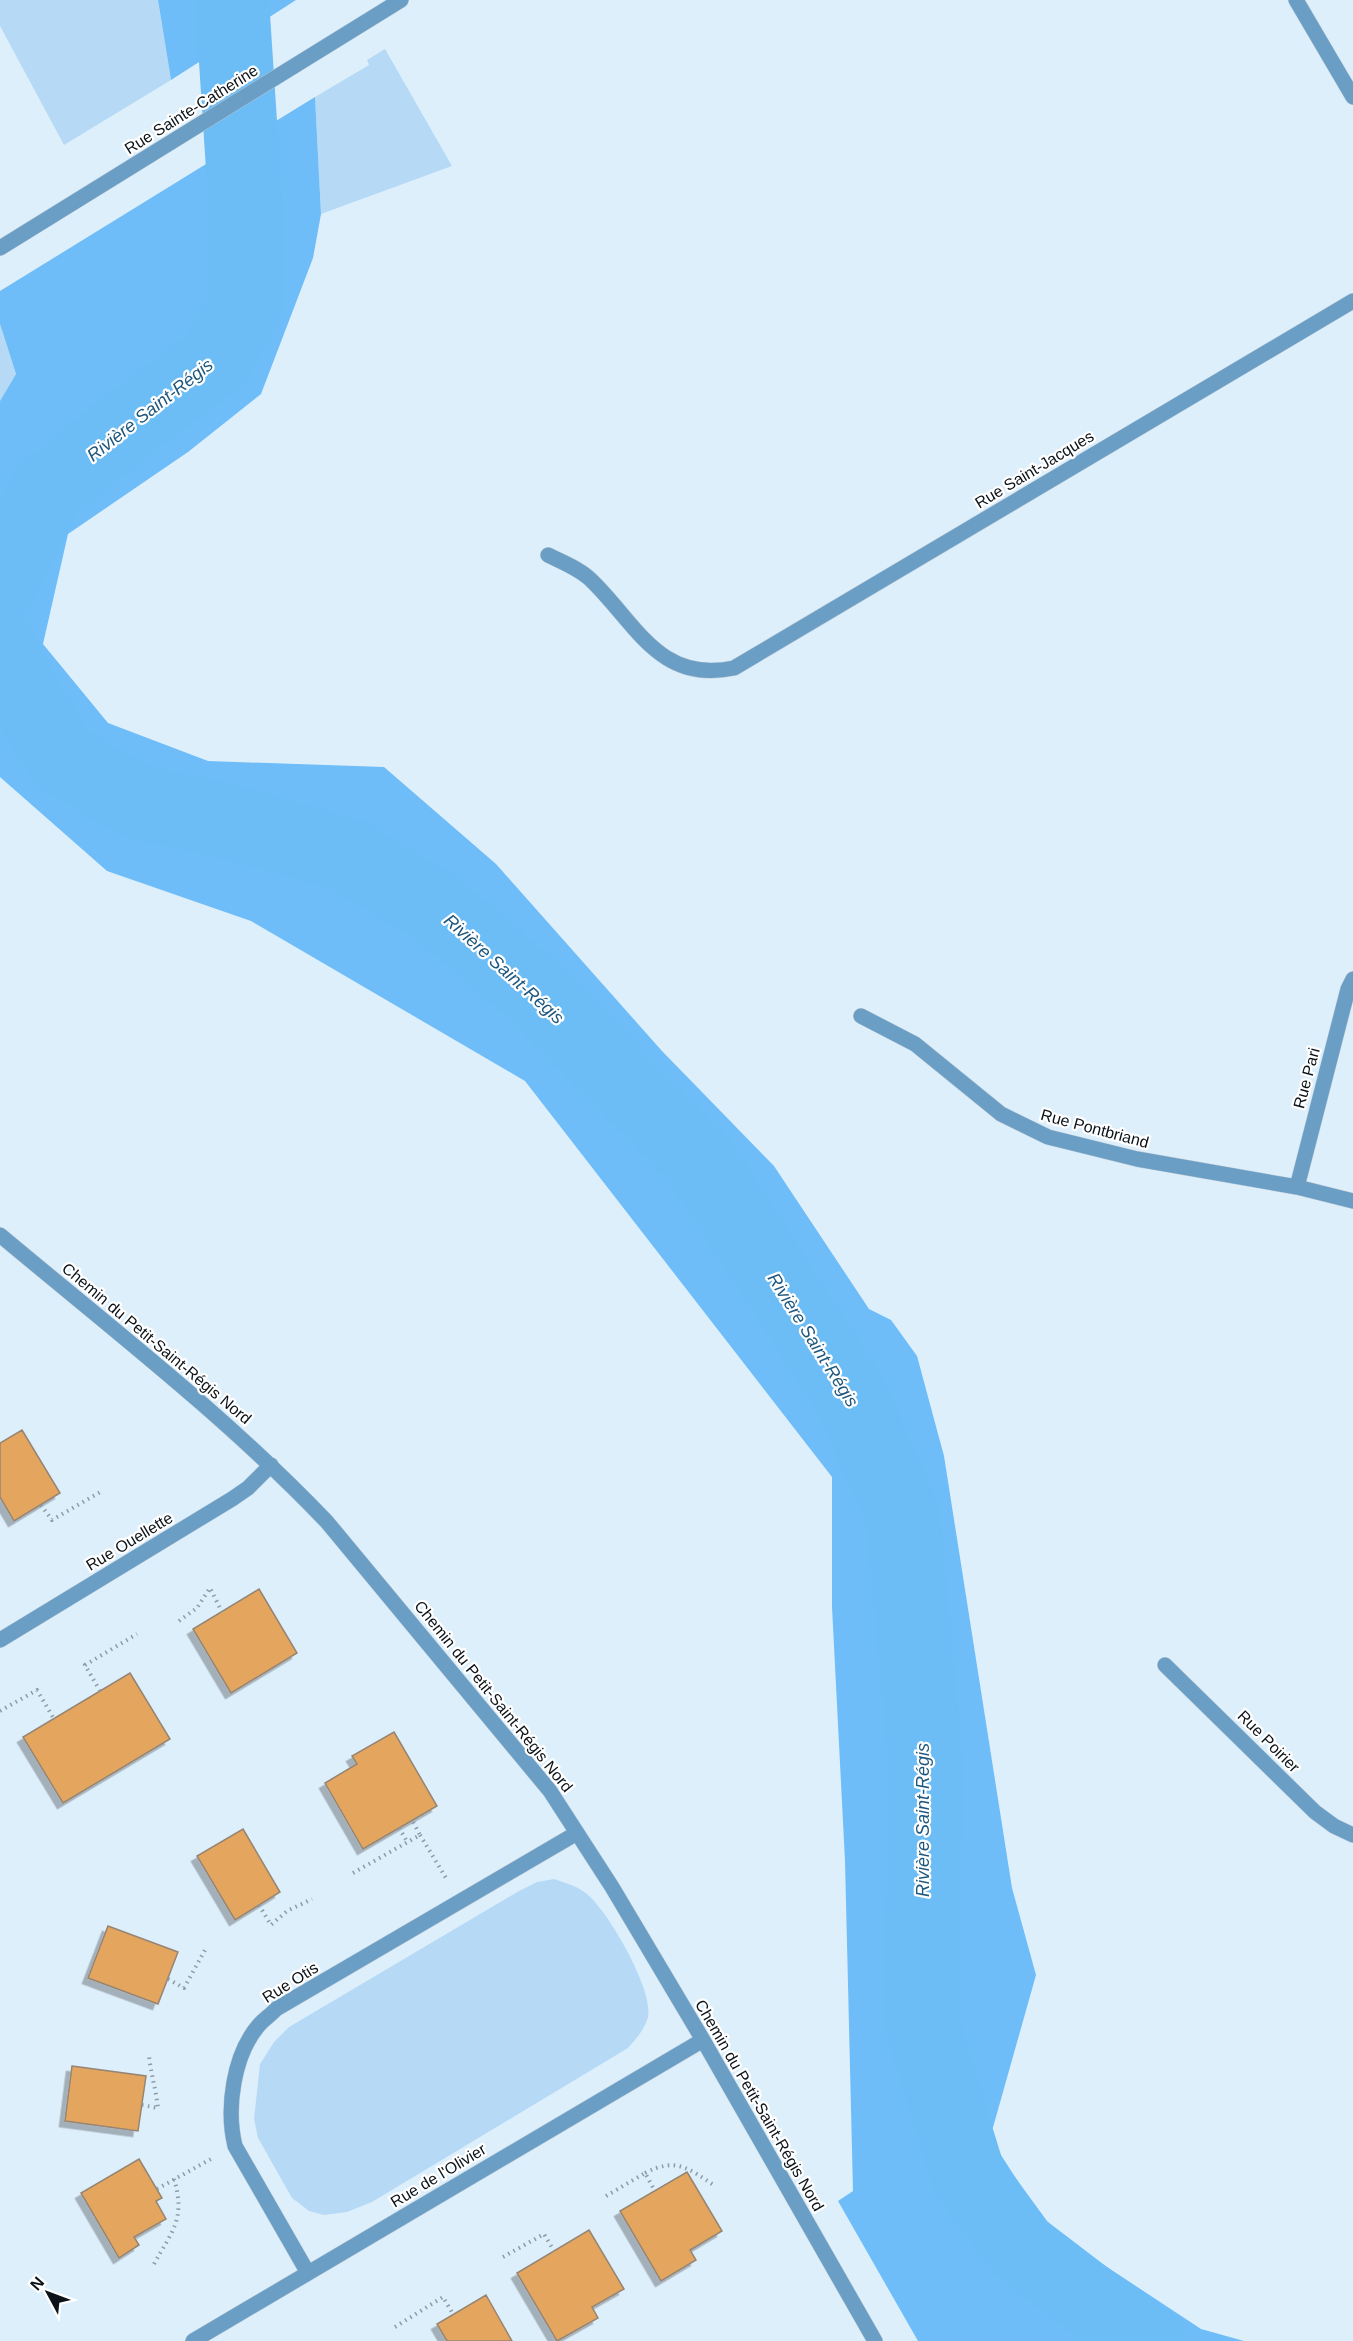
<svg xmlns="http://www.w3.org/2000/svg" width="1353" height="2341" font-family="Helvetica,sans-serif">
  <style>
    .green { fill: #b6daf6 }
    .forest { fill: #6ebdf8 }
    .lines { fill: none; stroke-linecap: round; stroke-linejoin: round }
    .river { stroke: #6cbcf6; stroke-width: 74 }
    .building { fill: #e4a55e; stroke: #958574; stroke-width: 1.5; filter: url(#shadow) }
    .minor-casing { stroke: #bcccd8; stroke-width: 16 }
    .path { stroke: #8d9ba5; stroke-width: 4; stroke-dasharray: 1.5 4.5; stroke-linecap: butt }
    .minor { stroke: #6b9ec5; stroke-width: 15 }
    .labels { text-anchor: middle; stroke-width: 4.5; stroke-linejoin: round; paint-order: stroke }
    .street-label { font-size: 16px; fill: #0c1318; stroke: #fff }
    .water-label { font-size: 18px; font-style: italic; fill: #1e577e; stroke: #fff }
  </style>
  <defs>
    <filter id="shadow"><feDropShadow dx="-5.5" dy="5.5" stdDeviation="0" flood-color="#0004"/></filter>
  </defs>
  <rect width="100%" height="100%" fill="#deeffc"/>
  <path class="green" d="M0,0h158l13,80 -107,65 -64,-119z
    M385,49l67,117 -131,48 -6,-117 54,-32 -2,-5z
    M0,324l16,50 -16,27z
    M554,1879c12,4 23,7 33,15 21,17 67,96 61,123 -3,12 -12,22 -20,31l-256,154 -25,10 -23,3 -15,-4 -17,-13 -34,-60 -4,-19 6,-55 14,-22 15,-15 230,-136 18,-9z"/>
  <path class="forest" d="M158,0h138l-125,80z
    M315,97l6,117 -8,44 -52,136 -73,58 -120,82 -25,110 65,79 100,38 176,6 112,97 166,187 112,115 95,143 22,11 26,36 27,100 68,432 24,87 -46,163 58,90 153,101 43,12h-326l-80,-140 15,-10 -8,-330 -13,-254v-130l-307,-396 -274,-160 -144,-50 -107,-94v-376l16,-27 -16,-50v-33z"/>
  <g class="lines">
    <path class="river" d="M0,583l46,-91 75,-62 95,-70 29,-53 1,-93 -14,-214
      M0,645l12,31 50,82 72,43 92,20 121,34 89,53 98,83 166,170 149,232 54,122 23,253 -5,253 48,156 52,71 68,52 60,41"/>
  </g>
  <path class="building" d="M22,1430l38,63 -46,28 -14,-24v-54z
    M259,1589l38,64 -66,40 -38,-64z
    M130,1673l40,66 -107,64 -40,-66z
    M394,1732l43,74 -74,43 -38,-66 32,-19 -5,-8z
    M243,1829l37,63 -45,28 -38,-64z
    M108,1926l70,26 -20,52 -70,-26z
    M72,2066l74,10 -8,55 -73,-10z
    M139,2159l23,39 -6,3 10,18 -32,18 5,8 -20,13 -38,-65z
    M687,2172l35,59 -32,19 6,10 -35,21 -41,-70z
    M589,2230l35,59 -32,18 6,11 -41,23 -40,-68z
    M486,2295l26,46h-65l-10,-17z"/>
  <g class="lines">
    <defs>
      <path id="minor" d="M1296,0l57,97
        M0,248l401,-248
        M548,555c14,7 32,14 43,25 45,43 68,104 143,88l619,-367
        M861,1016l54,28 86,70 47,23 89,22 160,28 56,14
        M1297,1187l51,-198 5,-10
        M0,1235c111,93 227,182 327,287l223,269 62,96 91,153 172,301
        M0,1640l232,-141 16,-11 23,-23
        M1165,1665l150,147 19,14 19,9
        M308,2273l-73,-127c-9,-37 -2,-91 24,-121 5,-6 12,-10 17,-16l301,-176
        M193,2341l510,-301"/>
    </defs>
    <use href="#minor" class="minor-casing"/>
    <path class="path" d="M41,1505l11,15 50,-29
      M179,1621l18,-13 13,-20 12,24
      M100,1691l-15,-26 52,-31
      M0,1711l37,-21 17,29
      M399,1828l9,15
      M420,1835l26,43
      M353,1873l67,-38 -8,-15
      M259,1905l12,20 16,-14 25,-12
      M168,1979l16,9 21,-38
      M142,2105l16,3c-2,-18 -7,-34 -9,-52
      M645,2173c31,-16 43,-5 70,13
      M157,2189l54,-30
      M606,2196l39,-23 10,18
      M503,2257l41,-23 10,17
      M154,2264c18,-33 32,-45 20,-85
      M395,2327l48,-30 10,17"/>
    <use href="#minor" class="minor"/>
  </g>
  <g class="labels">
    <g class="street-label">
      <text transform="translate(191 109) rotate(-32)" y="6">Rue Sainte-Catherine</text>
      <text transform="translate(1034 469) rotate(-31)" y="6">Rue Saint-Jacques</text>
      <text transform="translate(1306 1078) rotate(-75)" y="6">Rue Pari</text>
      <text transform="translate(1095 1128) rotate(15)" y="6">Rue Pontbriand</text>
      <text transform="translate(157 1343) rotate(40)" y="6">Chemin du Petit-Saint-Régis Nord</text>
      <text transform="translate(129 1541) rotate(-31)" y="6">Rue Ouellette</text>
      <text transform="translate(494 1696) rotate(51)" y="6">Chemin du Petit-Saint-Régis Nord</text>
      <text transform="translate(1269 1741) rotate(45)" y="6">Rue Poirier</text>
      <text transform="translate(290 1982) rotate(-32)" y="6">Rue Otis</text>
      <text transform="translate(760 2105) rotate(60)" y="6">Chemin du Petit-Saint-Régis Nord</text>
      <text transform="translate(438 2175) rotate(-31)" y="6">Rue de l'Olivier</text>
    </g>
    <g class="water-label">
      <text transform="translate(150 410) rotate(-38)" y="6">Rivière Saint-Régis</text>
      <text transform="translate(504 969) rotate(42)" y="6">Rivière Saint-Régis</text>
      <text transform="translate(813 1340) rotate(58)" y="6">Rivière Saint-Régis</text>
      <text transform="translate(923 1820) rotate(-90)" y="6">Rivière Saint-Régis</text>
    </g>
  </g>
  <g transform="translate(48 2293) rotate(311)" stroke="#ffffff" stroke-width="4.5" paint-order="stroke">
  <path d="M0-4.5L10 22L0 15L-10 22Z" fill="#0c1318"/>
  <text y="-9" font-size="16" font-weight="bold" text-anchor="middle" fill="#0c1318">N</text>
  </g>
</svg>
